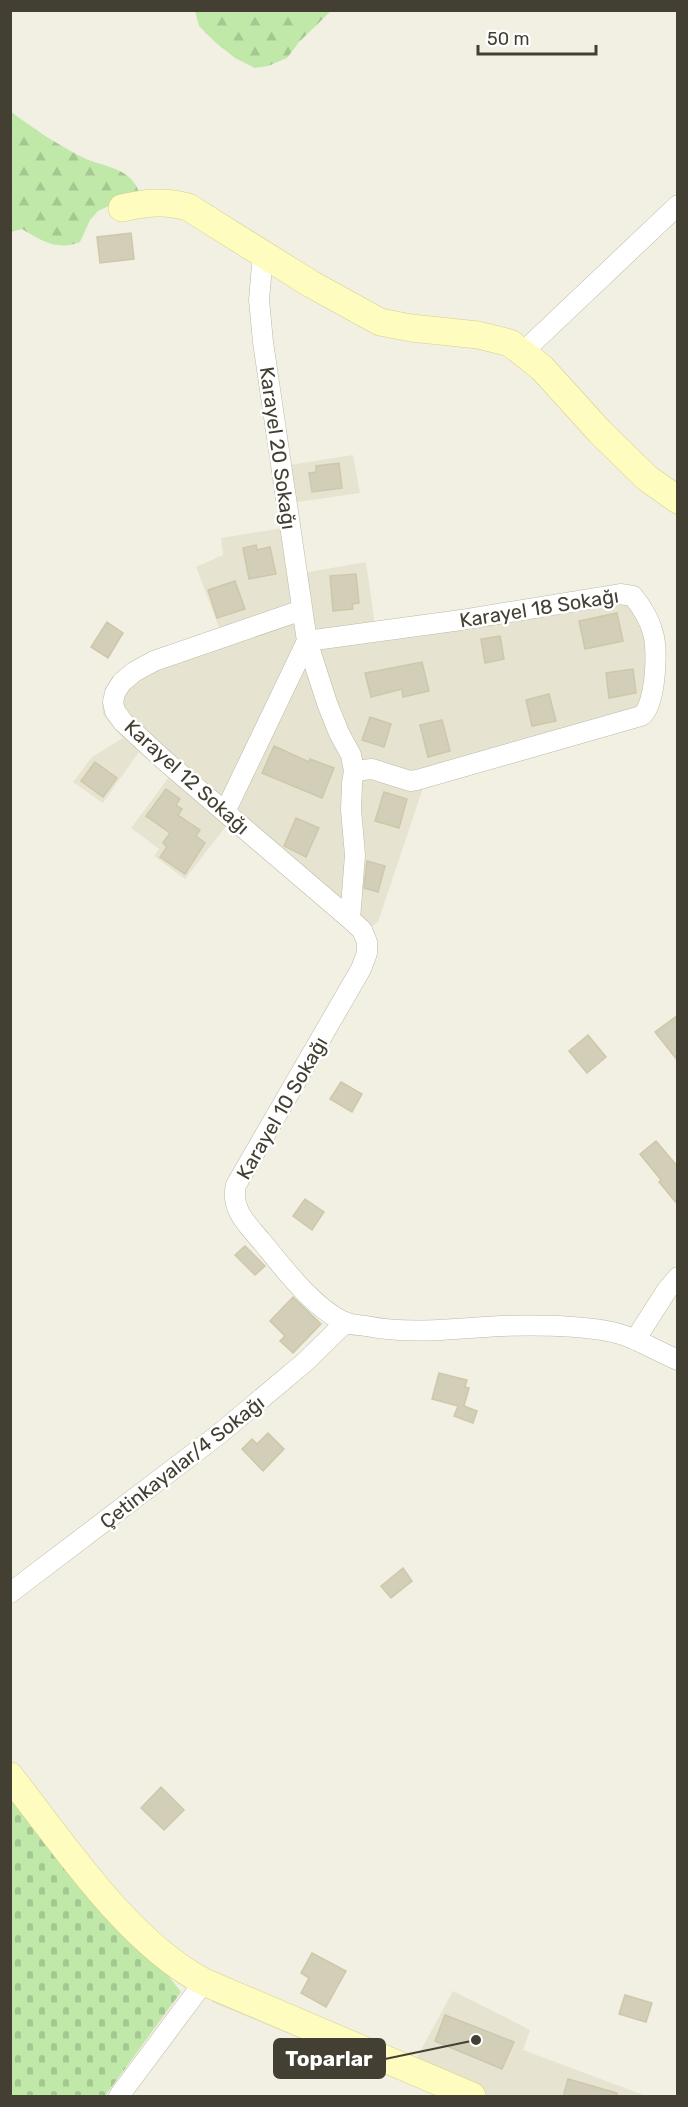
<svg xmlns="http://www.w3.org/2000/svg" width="688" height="2107" font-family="Rubik,sans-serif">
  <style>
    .residential { fill: #e6e3d0 }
    .forest { fill: url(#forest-firs) }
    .cemetery { fill: url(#cemetery-stones) }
    .building { fill: #d3ceb7; stroke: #cec7aa; stroke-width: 1.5 }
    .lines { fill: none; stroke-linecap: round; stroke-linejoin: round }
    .street-casing { stroke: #bdb9a5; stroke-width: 21 }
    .secondary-casing { stroke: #d3cf90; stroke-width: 28 }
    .street { stroke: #fff; stroke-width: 20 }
    .secondary { stroke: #fffcbf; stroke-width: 27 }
    .labels { text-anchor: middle; stroke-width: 5; stroke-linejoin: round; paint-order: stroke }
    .street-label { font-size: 20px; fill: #434033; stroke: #fff }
    .leader { fill: none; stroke: #434033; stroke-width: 2 }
    .callout-dot { fill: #434033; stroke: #fff; stroke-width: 2 }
    .callout { fill: #434033; stroke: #434033; stroke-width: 2 }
    .callout-label { font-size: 21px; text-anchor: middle; font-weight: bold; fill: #fff }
  </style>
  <defs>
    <pattern id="forest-firs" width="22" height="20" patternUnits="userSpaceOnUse" patternTransform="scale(1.5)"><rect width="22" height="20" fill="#bfe8a9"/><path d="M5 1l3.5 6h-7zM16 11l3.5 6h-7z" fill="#a5c892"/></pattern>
    <pattern id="cemetery-stones" width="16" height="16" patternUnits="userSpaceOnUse" patternTransform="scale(1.5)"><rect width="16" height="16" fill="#bfe8a9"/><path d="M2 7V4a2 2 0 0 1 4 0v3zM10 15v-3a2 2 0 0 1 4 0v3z" fill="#a5c892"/></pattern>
  </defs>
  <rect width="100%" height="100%" fill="#f2f0e2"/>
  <path class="residential" d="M353,455l7,38 -69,10 12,70 63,-11 9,63 259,-40 7,7 19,110 -236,83 -46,137 -21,15 -131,-111 -41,53 -31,-23 5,-7 -28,-21 38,-51 -30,-25 -36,51 -30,-21 19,-25 31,-19 -15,-17 -5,-7 -1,-10 3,-11 12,-21 40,-20 63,-22 -24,-63 27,-12 -2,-17 62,-10 -6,-61z
    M210,1972l205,89 38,-70 77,39 -7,20 123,46h-206l-228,-94z"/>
  <path class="forest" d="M195,11v-1l136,1 -32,31 -12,16 -19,8 -13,2 -20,-10 -20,-16 -16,-16z
    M10,111c24,18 49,35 76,48 12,5 29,8 39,15 7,5 11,10 14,18l-41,19 -8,9 -10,22c-23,9 -38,-1 -58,-13l-11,3z"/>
  <path class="cemetery" d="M10,1778l28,31 143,183 -76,104h-94z"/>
  <path class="building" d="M131,233l3,26 -34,4 -3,-26z
    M339,463l3,25 -30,4 -3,-19 7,-1v-6z
    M256,545l1,5 13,-3 6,27 -27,5 -6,-31z
    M356,574l3,29 -7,1 1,5 -20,2 -3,-35z
    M235,581l10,28 -28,9 -9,-28z
    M617,613l6,28 -38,8 -6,-28z
    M107,622l16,11 -15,25 -17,-11z
    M500,636l4,23 -19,4 -4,-24z
    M422,662l7,29 -26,6 -1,-8 -31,8 -6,-24z
    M633,669l3,24 -27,5 -3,-25z
    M549,694l7,27 -24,5 -6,-26z
    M370,717l21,7 -7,23 -22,-7z
    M442,720l8,31 -22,6 -8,-32z
    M274,746l35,16 1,-3 24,9 -12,30 -60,-25z
    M95,762l22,16 -14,19 -22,-16z
    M166,789l14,10 -4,6 6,4 -4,6 22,15 -4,6 9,7 -20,31 -25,-17 7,-10 -4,-4 7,-10 -24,-17z
    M384,792l23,7 -8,29 -24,-7z
    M296,818l23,10 -13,29 -22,-11z
    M367,861l18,5 -7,26 -14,-4z
    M678,1015v46l-23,-29z
    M588,1035l18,22 -19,16 -18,-22z
    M341,1082l21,12 -10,18 -22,-13z
    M656,1141l22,26v38l-19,-23 2,-2 -21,-26z
    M305,1199l19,13 -12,18 -19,-14z
    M245,1246l20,20 -10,9 -20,-20z
    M293,1297l28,27 -28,29 -13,-12 5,-5 -15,-15z
    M439,1373l28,7 -2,7 4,1 -5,18 13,5 -4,12 -19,-7 4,-10 -26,-7z
    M268,1433l16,16 -21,22 -21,-22 10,-10 5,5z
    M403,1568l9,13 -21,17 -10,-12z
    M161,1787l23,23 -20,20 -23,-22z
    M312,1953l34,18 -20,36 -25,-14 8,-15 -8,-5z
    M625,1995l27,8 -6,19 -27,-8z
    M445,2015l69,27 -12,27 -67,-28z
    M568,2079l49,14v4h-54z"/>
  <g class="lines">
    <defs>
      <path id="street" d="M263,254l-4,46 4,42 44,299 20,62 12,30 12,22 3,16 -2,12 -1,27 4,45 -5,64
        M523,352l155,-147
        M302,610l-148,51 -20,11 -12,10 -7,11 -2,9 2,9 8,11 41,38 186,159 12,11 5,12v11l-6,16 -125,216c-6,25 12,40 27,58 22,27 50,64 81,79 7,3 15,3 22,4 45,9 92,2 136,0 34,-1 71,-1 105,5 25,4 47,19 71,29
        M307,641l154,-21 159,-26 13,2c8,10 17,25 20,37 5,17 3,73 -12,83l-224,64 -7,1 -38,-12 -18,2
        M225,812l82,-171
        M635,1340l32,-50 11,-13
        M10,1593l208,-158 87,-73 41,-40
        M119,2096l85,-114"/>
      <path id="secondary" d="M122,208c22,-5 43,-8 66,-1l123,77 69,38 31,6 67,7 32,8 32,25 58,64 47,46 31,22
        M10,1776c53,68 118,166 194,206l268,114"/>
    </defs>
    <use href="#street" class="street-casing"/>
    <use href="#secondary" class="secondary-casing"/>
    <use href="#street" class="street"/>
    <use href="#secondary" class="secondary"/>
  </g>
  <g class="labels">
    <g class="street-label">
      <text transform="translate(278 448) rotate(82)" y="7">Karayel 20 Sokağı</text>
      <text transform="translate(539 608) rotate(-9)" y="7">Karayel 18 Sokağı</text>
      <text transform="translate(187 777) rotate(42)" y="7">Karayel 12 Sokağı</text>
      <text transform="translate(282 1108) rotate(-60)" y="7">Karayel 10 Sokağı</text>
      <text transform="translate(182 1462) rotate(-38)" y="7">Çetinkayalar/4 Sokağı</text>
    </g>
  </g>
  <path class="leader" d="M476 2040L385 2059"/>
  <circle class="callout-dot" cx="476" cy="2040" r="6"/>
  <rect class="callout" x="274" y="2039" width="111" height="39" rx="6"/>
  <g class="callout-label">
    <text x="329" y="2066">Toparlar</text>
  </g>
  <rect width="688" height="2107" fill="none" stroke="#434033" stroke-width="24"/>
  <path d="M478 45v9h118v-9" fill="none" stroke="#434033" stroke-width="3"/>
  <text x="487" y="45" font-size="18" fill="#434033" stroke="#ffffff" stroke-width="4.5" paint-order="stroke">50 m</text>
</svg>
